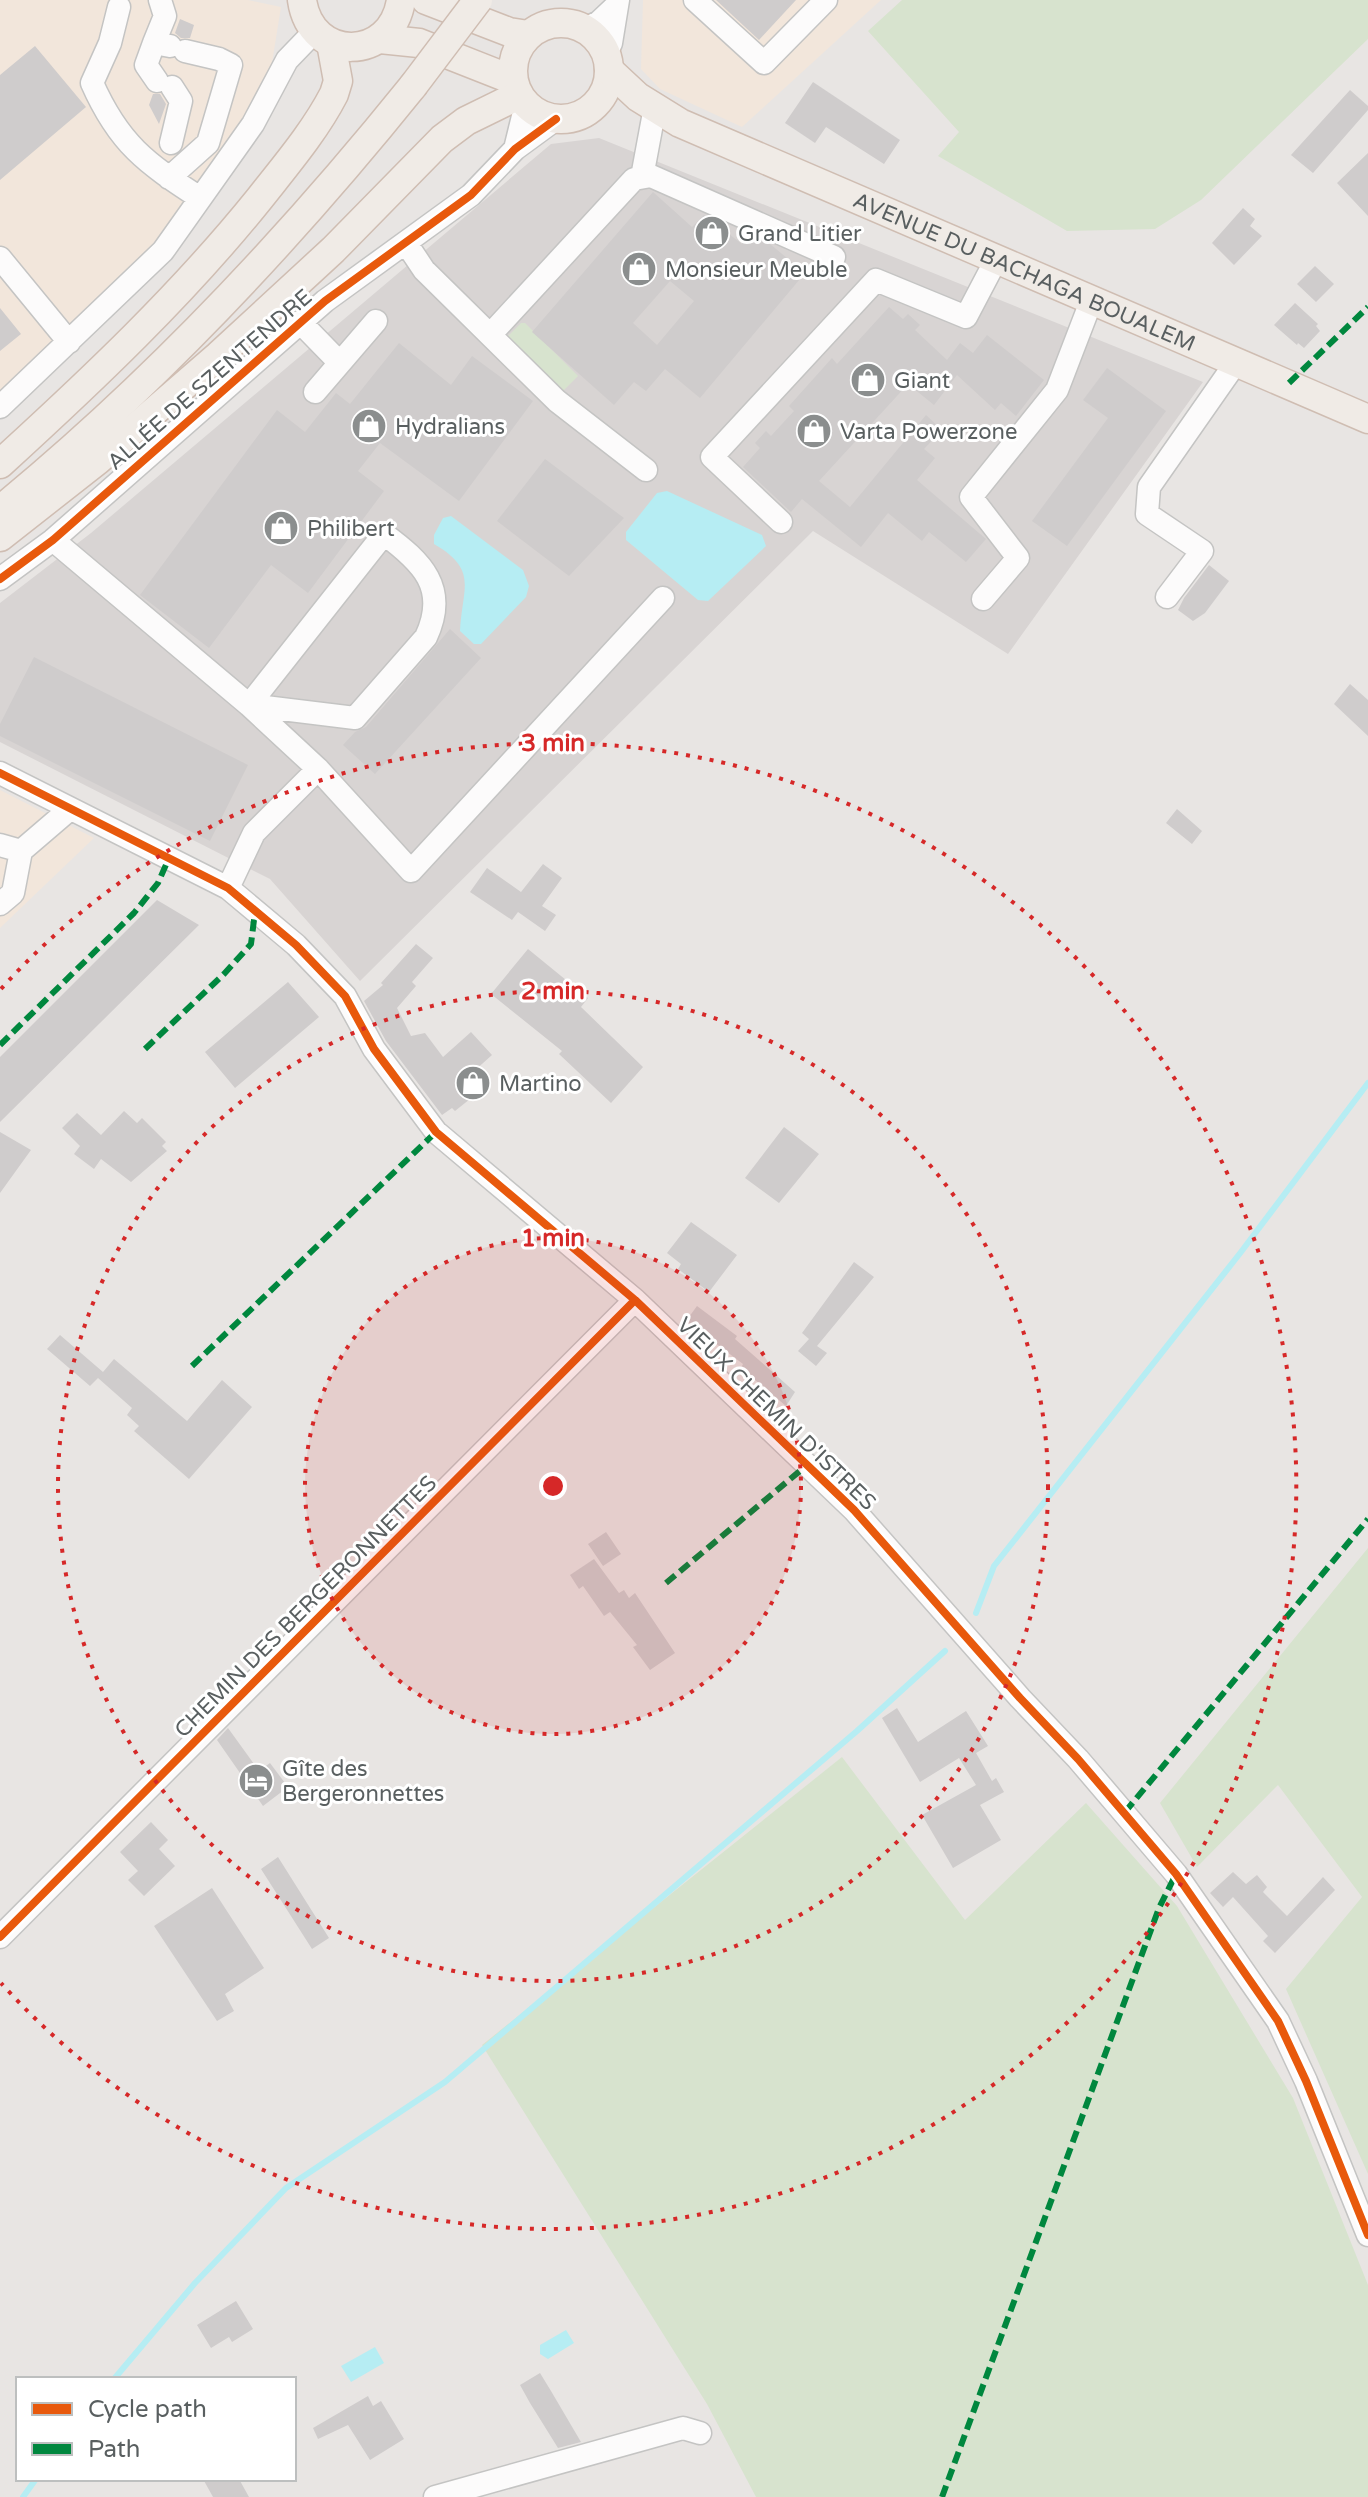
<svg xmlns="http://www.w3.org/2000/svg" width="1368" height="2497" font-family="'Varela Round',sans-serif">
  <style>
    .commercial { fill: #f2e6db }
    .industrial { fill: #d8d4d3 }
    .green { fill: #d7e3ce }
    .water { fill: #b6edf3 }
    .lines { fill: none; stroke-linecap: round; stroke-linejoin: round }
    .stream { stroke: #b6edf3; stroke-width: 6 }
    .building { fill: #cfcccc; fill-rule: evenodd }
    .minor-casing { stroke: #c4c4c3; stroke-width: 25 }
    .major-casing { stroke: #cfbdb2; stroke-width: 31 }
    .minor { stroke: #fcfbfb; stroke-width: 22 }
    .major { stroke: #f0ebe6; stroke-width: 28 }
    .major-bridge-casing { stroke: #cfbdb2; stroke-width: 31; stroke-linecap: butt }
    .major-bridge { stroke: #f0ebe6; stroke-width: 28 }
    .quiet { stroke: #00873e; stroke-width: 6; stroke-dasharray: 12 6; stroke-linecap: butt }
    .cycleway-casing { stroke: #fff; stroke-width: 13 }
    .cycleway { stroke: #e8590c; stroke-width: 8 }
    .ring { fill: none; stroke: #d62828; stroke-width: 4; stroke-dasharray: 4 8 }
    .labels { text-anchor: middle; stroke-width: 6; stroke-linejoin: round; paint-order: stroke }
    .poi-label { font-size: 22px; fill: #595f60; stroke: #fff; text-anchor: start }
    .street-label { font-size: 22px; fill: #595f60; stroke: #fff }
    .centre { fill: #d62828; stroke: #fff; stroke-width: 4 }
    .ring-label { font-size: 24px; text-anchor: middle; font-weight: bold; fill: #d62828; stroke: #fff; stroke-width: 6; stroke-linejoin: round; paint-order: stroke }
  </style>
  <rect width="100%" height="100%" fill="#e8e5e3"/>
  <path class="commercial" d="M0,0h248l33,7 -10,62 -19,39 -86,130 -166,154z
    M643,0h238l-139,127 -82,-38 -19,-20z
    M0,790l94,48 -94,90z"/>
  <path class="industrial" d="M599,138l604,244 -195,272 -195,-123 -453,450 -90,-102 -270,-137v-139l91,-70 460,-389z"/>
  <path class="green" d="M902,0h466v39l-167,161 -46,29 -88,2 -129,-75 21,-24 -91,-101z
    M521,323h4l53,53 -16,16 -56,-54z
    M1368,1548v626l-82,-185 76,-92 -84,-112 -81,82 -37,-64z
    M842,1757l123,163 121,-117 91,103 116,192 75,187v212h-612l-49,-93 -225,-359z"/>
  <path class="water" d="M667,491l95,44 4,11 -58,55 -10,-1 -72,-60v-8l31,-39z
    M451,516l72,54 6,16 -3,11 -45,47h-7l-14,-13c2,-43 19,-61 -26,-87v-9l9,-17z
    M566,2330l8,13 -26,16 -8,-5v-9z
    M375,2347l9,16 -33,19 -10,-16z"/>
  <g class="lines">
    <path class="stream" d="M976,1613l18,-47 247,-314 127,-169
      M114,2379l81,-96 91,-95 159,-106 412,-351 88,-80
      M23,2497l13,-18"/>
  </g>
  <path class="building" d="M716,0h80l-37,40z
    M180,19l14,6 -4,13h-9l-6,-5z
    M35,46l51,61 -86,73v-105z
    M813,82l87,58 -16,24 -58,-37 -11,16 -30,-20z
    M1350,90l18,16v4l-55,63 -22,-18z
    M153,94h7l6,10 -7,20 -10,-19z
    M1368,153v63l-31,-33z
    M653,192l39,35 12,-12 38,29 7,-9 21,9 35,29 -105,125 -35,-29 -19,22 -12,-9 -20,23 -82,-73zM670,281l24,20 -37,44 -24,-22z
    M1243,208l12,11 -5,7 12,10 -28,29 -22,-22z
    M1315,266l19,18 -18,18 -19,-18z
    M1295,303l23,21 -2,2 4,5 -16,17 -6,-5 -1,2 -23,-20z
    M889,307l14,12 5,-5 12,11 -5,5 32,30 13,-17 13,10 14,-18 57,45 -28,36 -15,-13 -6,7 -38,-35 -23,30 -26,-21 -89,97 31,26 76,-92 16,15 -18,19 11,9 -18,22 69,59 -20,23 -37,-30 -7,9 -34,-28 -27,34 -59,-48 -11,13 -48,-45 17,-19 -5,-5 11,-12 5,5 23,-25 -5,-5 43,-48 5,6z
    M0,308l21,26 -21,17z
    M399,343l52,42 21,-29 61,45 -74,100 -79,-58 -22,28 26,20 -76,102 -37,-28 -62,83 -69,-53 137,-185 28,22 31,-39 14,11z
    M1107,368l59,43 -99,135 -35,-25 76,-103 -25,-18z
    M545,459l79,59 -55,58 -72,-55z
    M1209,565l20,16 -24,32 -12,8 -15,-11 6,-12z
    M450,629l31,29 -106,116 -32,-29 12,-13 11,-5z
    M34,657l214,108 -38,76 -210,-105v-12z
    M1350,684l18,16v36l-34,-32z
    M1177,809l25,22 -10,13 -26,-21z
    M543,864l19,14 -20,28 14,9 -11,16 -27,-19 -6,8 -42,-28 17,-24 34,24z
    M157,900l42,25 -199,197v-65z
    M416,944l17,14 -21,24 4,4 -19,22 14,28 14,-3 18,24 28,-25 21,23 -29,26 12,14 -20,16 -3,-3 -10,7 -56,-74 -22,-40 19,-16 -2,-2z
    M528,949l60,49 -7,9 62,60 -32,36 -52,-49 3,-3 -71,-57z
    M288,982l31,35 -84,71 -30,-36z
    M124,1111l13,12 5,-5 24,24 -4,4 5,5 -36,31 -30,-23 -7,10 -20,-15 6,-8 -18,-18 15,-15 24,22z
    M784,1127l35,27 -40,49 -34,-25z
    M0,1132l31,18 -31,43z
    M691,1222l46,33 -28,37 -31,-23 3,-5 -14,-11z
    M854,1262l20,15 -57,69 10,7 -11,13 -18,-15 11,-12 -7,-6z
    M697,1306l40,30 -2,3 60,53 -9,14 -45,-38 2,-4 -57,-43z
    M60,1335l43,37 11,-13 73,62 35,-41 30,27 -63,72 -55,-48 5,-5 -12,-11 5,-7 -34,-30 -8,8 -43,-37z
    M606,1532l15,22 -18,12 -15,-22z
    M594,1559l25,34 5,-3 5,8 6,-5 40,60 -25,17 -17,-23 4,-2 -27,-33 -6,4 -21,-30 -4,3 -9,-14z
    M897,1708l21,34 48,-31 22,35 -12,7 16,28 4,-3 8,14 -24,13 21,35 -48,28 -31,-53 54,-30 -17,-27 -39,24 -38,-64z
    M228,1728l31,43 11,-8 18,24 -25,19 -46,-66z
    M151,1822l17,18 -9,9 16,17 -31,30 -16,-16 10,-9 -18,-19z
    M278,1857l51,81 -17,11 -51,-80z
    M1233,1872l13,12 11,-9 10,12 -4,5 24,24 36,-39 12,13 -60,63 -12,-12 5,-5 -35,-39 -10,10 -13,-14z
    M212,1888l52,80 -39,26 9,17 -17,10 -63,-95z
    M236,2301l17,28 -21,13 -3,-5 -18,11 -14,-23z
    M540,2373l11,18 30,51 -23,6 -28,-45 -10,-18z
    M368,2396l5,10 8,-5 23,38 -34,21 -22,-35 -30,14 -5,-11z
    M203,2479h36l10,18h-36z"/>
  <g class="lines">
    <defs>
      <path id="minor" d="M160,0l5,16 -11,27 16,3
        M695,0l69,63 62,-63
        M119,7l-9,36 -18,40c27,61 54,80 108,115
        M585,29l14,-7 17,-16
        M154,43l-8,22 11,16
        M606,54l5,-11 7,-43
        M171,143l10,-42 -9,-14
        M515,149l11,-45
        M642,177l11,-59
        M169,178l39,-35 23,-78 -12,-6 -34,-8
        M406,243l18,27 133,131 89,69
        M0,258l69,84
        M300,322l40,41
        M490,335l144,-156 17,-3 183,81
        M315,392l61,-71
        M0,407l163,-156 90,-127 34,-64 28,-29
        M781,522l-69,-65 164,-177 90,37 31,-59
        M53,540l196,165 106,13 71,-81c23,-49 -4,-75 -42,-103l-135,171 69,64 -64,64 -26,55
        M0,579l53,-39 272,-239 146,-106 44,-46 41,-30
        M1167,597l35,-46 -55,-37 2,-27 88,-126
        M983,599l35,-41 -47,-61 86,-107 35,-91
        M318,769l93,102 252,-273
        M0,773l228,115 68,57 49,51 29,53 62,83 199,168 219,210 166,188 58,61 98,115 102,147 28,60 62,154
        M0,845l21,6 49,-42
        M0,904l13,-11 8,-42
        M0,1937l635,-637
        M435,2497l248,-69 17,5"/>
      <g id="major">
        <path d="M302,0c9,63 90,62 99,0"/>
        <path d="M426,0l83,32 19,3"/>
        <circle cx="561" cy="71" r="48"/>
        <path d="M380,39l39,4 94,37"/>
        <path id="s1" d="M609,70l29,27 42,26 688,296"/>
        <path d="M0,464c92,-84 182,-169 260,-266 26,-33 55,-67 74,-104l4,-13 -7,-38"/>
        <path d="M0,510c153,-125 289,-270 413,-424"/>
        <path d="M0,537l98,-77 120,-104 115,-106 109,-111 24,-18 53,-26"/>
      </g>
    </defs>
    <use href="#minor" class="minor-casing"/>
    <use href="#major" class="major-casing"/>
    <use href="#minor" class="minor"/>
    <use href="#major" class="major"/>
    <defs>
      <path id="major-bridge" d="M413,86l65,-86"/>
    </defs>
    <use href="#major-bridge" class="major-bridge-casing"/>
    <use href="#major-bridge" class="major-bridge"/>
    <path class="quiet" d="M1289,383l79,-76
      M0,1045l134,-132 24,-30 11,-25
      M145,1049l79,-75 27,-30 4,-32
      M192,1366l244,-234
      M666,1583l141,-118
      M1125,1812l243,-293
      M942,2497l217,-589 17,-34"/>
    <defs>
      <path id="cycleway" d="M0,579l53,-39 272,-239 146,-106 44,-46 41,-30
        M0,773l228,115 68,57 49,51 29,53 62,83 199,168 219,210 166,188 58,61 98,115 102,147 28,60 62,154
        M0,1937l635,-637"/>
    </defs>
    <use href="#cycleway" class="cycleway-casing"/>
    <use href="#cycleway" class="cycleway"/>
  </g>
  <circle cx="553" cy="1486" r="248" fill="#d62828" fill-opacity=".12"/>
  <g class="ring">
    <circle cx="553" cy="1486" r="248"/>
    <circle cx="553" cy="1486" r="495"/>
    <path d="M1 989A743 743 0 1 1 1 1983"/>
  </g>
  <defs>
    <symbol id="shop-disc" viewBox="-11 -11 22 22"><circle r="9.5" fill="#8b8e8e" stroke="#fff"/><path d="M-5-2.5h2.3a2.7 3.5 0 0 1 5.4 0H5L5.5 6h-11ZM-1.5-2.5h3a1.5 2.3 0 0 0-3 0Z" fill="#fff"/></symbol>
    <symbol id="hotel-disc" viewBox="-11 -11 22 22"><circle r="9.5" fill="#8b8e8e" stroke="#fff"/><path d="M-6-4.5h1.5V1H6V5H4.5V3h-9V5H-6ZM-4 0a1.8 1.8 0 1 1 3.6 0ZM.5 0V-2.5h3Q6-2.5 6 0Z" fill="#fff"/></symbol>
  </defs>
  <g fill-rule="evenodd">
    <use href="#shop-disc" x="692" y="213" width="40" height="40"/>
    <use href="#shop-disc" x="619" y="249" width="40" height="40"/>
    <use href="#shop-disc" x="848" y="360" width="40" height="40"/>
    <use href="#shop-disc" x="349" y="406" width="40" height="40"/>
    <use href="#shop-disc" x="794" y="411" width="40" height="40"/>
    <use href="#shop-disc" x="261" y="508" width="40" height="40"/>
    <use href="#shop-disc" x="453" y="1063" width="40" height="40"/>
    <use href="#hotel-disc" x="236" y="1761" width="40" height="40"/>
  </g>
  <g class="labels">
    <g class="poi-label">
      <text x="738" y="241">Grand Litier</text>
      <text x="665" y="277">Monsieur Meuble</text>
      <text x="894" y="388">Giant</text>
      <text x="395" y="434">Hydralians</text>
      <text x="840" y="439">Varta Powerzone</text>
      <text x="307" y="536">Philibert</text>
      <text x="499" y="1091">Martino</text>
      <text x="282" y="1776">Gîte des<tspan x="282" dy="25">Bergeronnettes</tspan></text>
    </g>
    <g class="street-label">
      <text dy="8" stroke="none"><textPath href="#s1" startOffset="464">AVENUE DU BACHAGA BOUALEM</textPath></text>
      <text transform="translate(209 379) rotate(-41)" y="8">ALLÉE DE SZENTENDRE</text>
      <text transform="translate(777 1413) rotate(44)" y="8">VIEUX CHEMIN D'ISTRES</text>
      <text transform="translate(305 1606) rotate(-45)" y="8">CHEMIN DES BERGERONNETTES</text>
    </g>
  </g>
  <circle cx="553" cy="1486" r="12" class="centre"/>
  <g class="ring-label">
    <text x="553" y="751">3 min</text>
    <text x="553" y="999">2 min</text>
    <text x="553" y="1246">1 min</text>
  </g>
  <rect x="16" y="2377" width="280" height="104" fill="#ffffff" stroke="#bdbfbf" stroke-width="2"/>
  <rect x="32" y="2403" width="40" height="12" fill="#e8590c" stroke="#bdbfbf" stroke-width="2"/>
  <text x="88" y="2417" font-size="24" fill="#595f60">Cycle path</text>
  <rect x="32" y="2443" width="40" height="12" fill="#00873e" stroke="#bdbfbf" stroke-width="2"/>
  <text x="88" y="2457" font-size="24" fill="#595f60">Path</text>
</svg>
